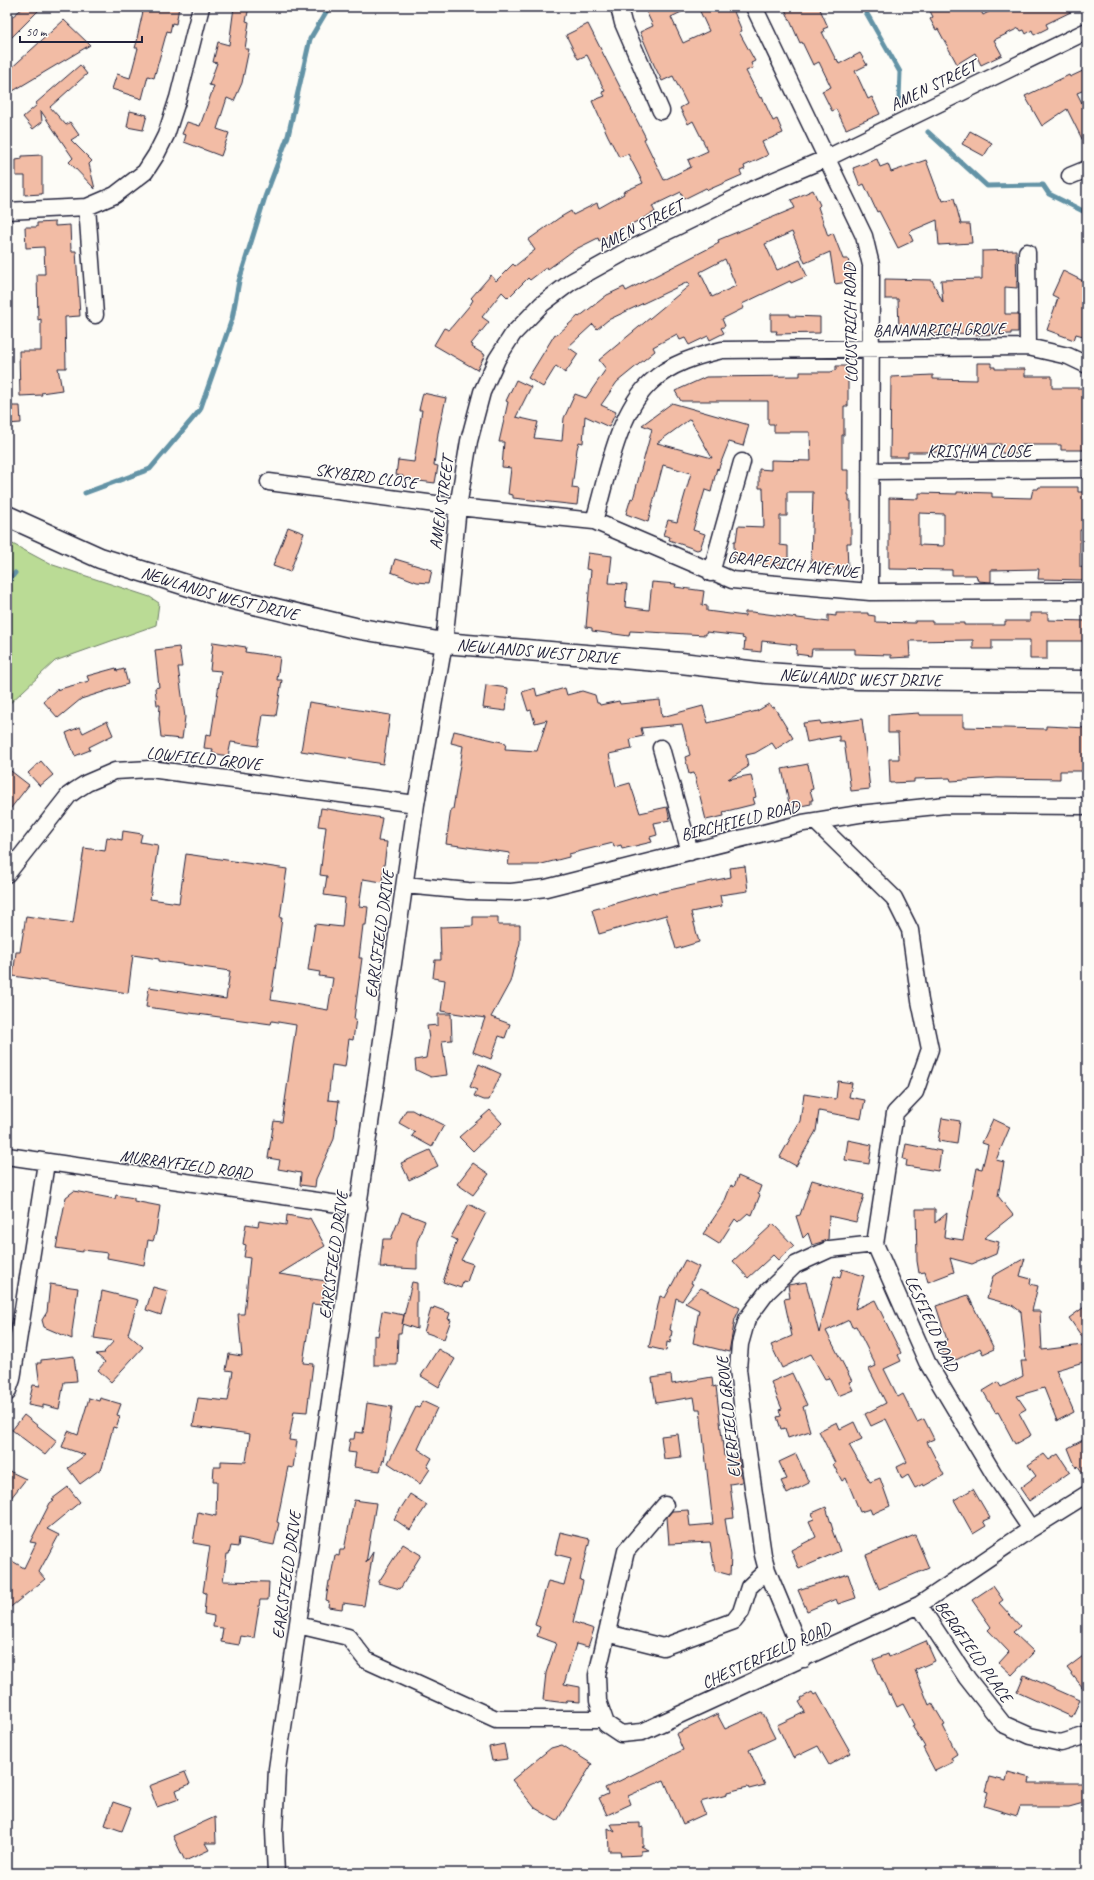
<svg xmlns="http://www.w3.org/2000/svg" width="1094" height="1880" font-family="Caveat,sans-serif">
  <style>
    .green { fill: #badb95; stroke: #6e7e68 }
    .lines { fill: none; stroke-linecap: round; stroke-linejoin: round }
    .stream { stroke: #6493a6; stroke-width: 5 }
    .building { fill: #f2bca5; stroke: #22223b; fill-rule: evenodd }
    .minor-casing { stroke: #22223b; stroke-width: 19 }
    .tertiary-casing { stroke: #22223b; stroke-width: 23 }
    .minor { stroke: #fdfcf7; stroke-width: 16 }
    .tertiary { stroke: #fdfcf7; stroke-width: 20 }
    .labels { text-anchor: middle; stroke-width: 3; stroke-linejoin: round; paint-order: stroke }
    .street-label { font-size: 17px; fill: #22223b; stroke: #fdfcf7 }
  </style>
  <rect width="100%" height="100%" fill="#fdfcf7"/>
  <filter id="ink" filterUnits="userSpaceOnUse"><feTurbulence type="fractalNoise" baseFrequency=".025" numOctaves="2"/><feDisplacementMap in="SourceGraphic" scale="8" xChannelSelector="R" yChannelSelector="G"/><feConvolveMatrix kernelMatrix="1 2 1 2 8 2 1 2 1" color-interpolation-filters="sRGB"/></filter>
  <g filter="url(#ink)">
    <path class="green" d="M7,541l43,23 100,33 9,6 -3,22 -101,36 -48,45z"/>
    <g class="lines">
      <path class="stream" d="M863,7l37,65 -1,27
        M928,132l59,54 56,-1 6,9 38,19
        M85,493l65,-24 50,-59 32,-91 7,-38 26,-84 23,-61 22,-97 19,-32
        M7,583l8,-10"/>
    </g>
    <path class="building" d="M24,7h18l-35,35v-21z
      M144,7h35l-3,17 -4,-1 -2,9 -3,-1 -13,47 -6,-2 -6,23 -30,-10 5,-15 13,4 8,-30h-3l3,-10h-1z
      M234,7h15l-3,14 3,1 -4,27h4l-7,34 -8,18 -7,-3 -10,31 12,4 -8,23 -37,-14 2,-7 -4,-1 5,-12 13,4 14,-40 -5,-1 8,-22 -4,-1 5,-20 11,3z
      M644,7h48l-21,10 12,26 26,-12 -11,-24h34l10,24 -3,1 16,29 -4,2 2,5 -7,3 14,27 2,-1 11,24 4,-2 6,14 -21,9 6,13 -24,11 1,3 -5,2 2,4 -34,15 -2,-2 -22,11 -3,-7 -29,14 3,6 -56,29 -1,-3 -24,12 -26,19 -1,-2 -17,13 -2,-2 -20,20 -6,-6 -20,25 7,5 -18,22 2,1 -1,2 13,8 -8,15 -43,-25 10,-17 5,2 21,-25 3,-5 -2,-2 20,-23 5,6 17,-17 2,2 20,-16 -7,-10 31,-22 12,-7 2,4 24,-12 2,5 25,-14 -1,-2 20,-9 -15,-29 -9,3 -11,-21 -16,-35 13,-5 -3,-4 3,-1 -18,-36 -9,4 -12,-24 22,-11 58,114 -2,1 20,41 27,-13 -3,-7 20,-9 -15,-30 -5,3 -8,-16 7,-4 -14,-28 -11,5 -8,-16 -14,-33 13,-6z
      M784,7h35l9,20 -5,2 1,3h-2l14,28 1,-1 2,5 21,-11 7,12 -12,6 13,28 4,-2 8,17 -34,15 -10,-20 -4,2 -10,-20 9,-4 -12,-25 -6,3 -11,-23 -2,1z
      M928,7h51l4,8 15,-8h83l-35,17 2,4 -14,7 -2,-5 -6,4 -2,-4 -3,1 -2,-3 -25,12 8,15 -21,10 -6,-12 -18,11 -19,-35 -2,1 -6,-11 3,-2z
      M64,20l26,25 -77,46 -6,-10v-9z
      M80,65l7,9 -37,33 16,18 4,-3 9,13 -8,5 21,21 -3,3 6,25 -26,-27 4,-4 -32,-47 1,11 -9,7 -10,-12 14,-12 -1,-2z
      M1087,69v20l-10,4 10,20v36l-20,-40 -25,17 -17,-30 44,-21 1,2z
      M130,111l17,4 -4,15 -16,-3z
      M970,131l22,12 -8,13 -22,-12z
      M42,155v39l-17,1v-19h-9v-16l6,-1v-3z
      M877,159l3,8 8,-3 3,8 35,-12 14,38h2l1,3 11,-3 7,26h9l2,19 -33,2 -2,-25 -28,12 4,9 -15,7 -19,-37 -2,1 -13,-28 -4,2 -7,-18z
      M813,190l7,15 -2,2 10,29 5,-3 10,26h5l5,22 -18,3 -5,-32 -25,11 -13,-31 -27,12 12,26 23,-10 7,16 -16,7 -1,-2 -48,23 2,4 -22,11 3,7 -4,2 3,5 -14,7 -2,-4 -19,9 -4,-7 -5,2 -3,-6 -24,13 2,4 -38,31 -16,23 15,7 -7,15 -24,-11 -2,27 -4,-1 -2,7 -5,39 7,1 -2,16 -64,-7v-3l-5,-1 3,-26 -9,-1 2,-25h-5l9,-40 -2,-1 10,-21 15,7 -15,30 22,5 -4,16 28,3 2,-23 11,-24 11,4 20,-29 -7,-9 91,-75 -2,-3 -80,38 -11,9 -4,-5 -25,23 10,7 -13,19 -9,-7 -13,21 -15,-9 27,-44 2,1 21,-19 1,1 28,-22 17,-8 2,4 93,-48 -1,-3 77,-32 -4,-8zM725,259l11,27 -24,11 -12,-25z
      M55,222v4l15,-1 1,26h5l4,65 -15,1 1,51h-8l4,22 -21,3 1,2 -22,1 -1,-45h22v-32l-3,1 -1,-46h8l-1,-27 -18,1 -1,-21h12v-4z
      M1016,250l1,38 -12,-1v27h13v18h-7v2l-37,1v-2l-42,1v-5h-33l-1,-30h-13v-20l47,1 11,23 -2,-23 41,-1v-28z
      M1063,271l24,12v42l-4,11 -7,-2 -2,6 -27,-10 11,-32 -6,-3z
      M771,314h19v2l30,1v16l-44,1 1,-3h-6z
      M977,363h14v4h4v2h30v7h27v12h35l-2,62h-24v-5h-43v9l-17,-1v-9h-35v3l-26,-1v6h-32v5h-18l1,-80 42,-2v4l44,1z
      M836,366h12v40h-4v29h-2v35h6v25h1v6h2v42h-4l1,26h-24v-6h-13l2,-71h-26v24h-7v29l8,1v15h-7v5h-17v-3l-28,-3v-4l-2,1v-16h2l2,-15 26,1 -1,-39h-4v-19l12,1v-10l40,1 -1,-29h-36v-8h-6v-23h-87l-6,-10 31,-14 94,-1v-4h31l5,-2z
      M423,393l23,5 -8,35 -4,32 4,1 -3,17 -32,-4v-3l-7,-1 2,-15 16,2 8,-52h-3z
      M672,403l77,22 -6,21 -14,-4 -11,28 -1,-2 -6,24 -6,-2 -12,40 12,4 -5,15 -3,1 -28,-10 1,-3 -7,-2 5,-15 9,2 14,-49 -28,-8 -15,57 -22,-8 5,-16 2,1 19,-70 -10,-4zM690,419l22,39 -55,-15z
      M7,406h13l1,17 -14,1z
      M1039,487h39v5h9l-1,38h-6v37l7,1v12l-49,-1 1,-10 -48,1v12l-13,-1 -2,-6h-24v-5l-63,-1v-71l30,1v-6l38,1v-2l35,1v4l39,1 2,-9h5zM919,513l25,1v32l-25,-1z
      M288,527l16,6 -14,39 -17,-6z
      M588,553l24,3 -3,27 18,1 -2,23 24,3 3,-28 24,2 -1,3 29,4 -2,14 5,1v5l38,5v-4h7l76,10v-7l8,1v-3h32v2l7,1v6l40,1v-2h17v2h32v2h41v-4h25v-8h18v7l39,1v20h-40v18h-17v-19h-38v9h-19v-9l-64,1 1,16 -19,1v-3l-36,-1v-5h-43l-1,7 -15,-2 1,-9 -35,-4 -1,11 -17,-2 1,-11 -3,-1 1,-2 -37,-4v3l-76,-4 -1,5 -37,-5v-3l-6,-1 5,-57 -5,-1z
      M395,559l37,11 -3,13 -12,-1 -26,-10z
      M213,642l33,5 -1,5 35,5 -3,23h5l-6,36 -13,-1 -5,31 -27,-4 -3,14 -16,-3 1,-4 -9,-1 2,-14 5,1 10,-64 -11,-1z
      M179,647l3,20h-4l7,50 -3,22 -21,-2 -2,-18 1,-14h-3l-2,-17 4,-1 -4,-37z
      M116,668l1,3 7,-2 4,15 -47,15 -23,19 -15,-17 13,-11 33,-9 -2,-5z
      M486,685l22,3 -2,23 -23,-3z
      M535,688l2,8 28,-8 2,7 15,-4 13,4 2,8h2l1,2 19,-4 1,3 40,-4 2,17 41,-11 5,17 49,-12 12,-7 3,4 2,-1 19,31 -17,11 -4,-6 -17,10 -9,2 2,12 -20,12 23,-4 5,22 -3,1 2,6 -32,8 1,4 -18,4 -12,-47 -5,1 -4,-17 5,-2 -8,-31 -41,4 2,8 -13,3 2,10 -23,5 7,33 14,-4 10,30 27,-6 3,13 -16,3 3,12 -7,2 2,5 -30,7 -1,-4 -7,2 -1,-4 -44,11v3l-31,8h-30l2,-12 -64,-9 5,-35h2l10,-63 -12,-3 3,-12 52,12 -1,6 32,2 10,-31 -12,3 -4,-13 -3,1 -6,-19z
      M309,702l81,13 -7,49 -82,-13z
      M919,713v2h44v12l83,2v-3l41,2v43h-27v8l-63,-1 -46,3 -1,-3 -36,1v3l-24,1 -1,-24h10l-1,-26h-10v-18z
      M862,719l8,70 -19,2 -7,-50h-5v-5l-32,6 -4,-19 17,-2 1,3z
      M107,721l6,14 -24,12 1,3 -15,6 -9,-23 14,-6 3,6z
      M41,761l12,14 -13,11 -12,-13z
      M808,764l5,25 -3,1 3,10h-2v4l-21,4 -8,-39z
      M7,768l22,17 -22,28z
      M321,808l61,10 -4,23 9,1 -5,40 -19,-3 -4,27 9,1 -2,18h-3l-4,33h3l-8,61h2l-3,21 -4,-1 -4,28 -13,-2 -4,35 11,1 -5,38 -18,40 -1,8 -15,-2 1,-12 -23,-4 2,-9 -12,-2 6,-37 8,1 14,-97 -24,-4 -1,3 -125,-17 3,-20 77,12 4,-28 -71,-10v-2l-26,-4 -5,38 -115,-17 3,-24h4l6,-36 47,7 11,-75 21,3 2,-14 15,3 1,-9 19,3 -2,8 18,3 -8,54 29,4 7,-49 101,15 -7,49h2l-11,82 57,10 5,-32 -14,-2 1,-4 -12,-2 7,-46 27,3 3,-29 -21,-3 3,-19 -7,-1 6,-48 -8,-1z
      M745,866l3,25 -28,4 2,11 -31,6 8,30 -23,7 -10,-34 -67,19 -7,-24 62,-18 1,1 76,-16 -1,-9z
      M473,917h25v8h22v18l-10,39 -19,35 19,7 -5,14 -6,-2 -8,23 -18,-7 12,-34 -44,-7 4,-31 -12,-2 2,-18h6l-1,-33 33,-1z
      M438,1014h13l1,26 -10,1 5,34 -16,2 -15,-7 -1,-10 11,-2 3,-19 -2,-13 11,-1z
      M479,1064l22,10 -12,26h-5l-10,-4 3,-6 -7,-3z
      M838,1081l14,2 -3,14 16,3 -4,19 -42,-8 -3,20 -20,35 -16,-9 20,-36 4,-27 32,5z
      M406,1110h6l7,4 -1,-2 26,13 -12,22 -20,-11 3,-4 -16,-9z
      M490,1110l12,13 -29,28 -14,-14z
      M942,1118l18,3 -3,23 -19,-3z
      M993,1119l17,8 -14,33 8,2 -6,34 15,19 -29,23 15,4 -3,12 -24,10 -22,-6 4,14 -26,10 -3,-10 -6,1 -2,-12 -1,-52h19v14l12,-10 -3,24 19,3 14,-72 5,1 6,-24 -6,-2z
      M848,1140l24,5 -3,19 -24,-4z
      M906,1144l35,7 -3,20 -32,-5 1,-6 -4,-1z
      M430,1150l8,16 -29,14 -8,-17z
      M473,1163l16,11 -16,21 -16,-11z
      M738,1176l23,10 -3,8 2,1 -8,20 -4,-2 -10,9 -3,-3 -16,25 -16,-10 21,-31 7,-18 3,2z
      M812,1180l52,15 -8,27 -27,-6 -1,24 -16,5 -4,-12 -5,5 -7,-22 4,-1z
      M74,1191l41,8 1,-4 18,3v3l26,5 -4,26 -3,9 -5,-1 -4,25 -37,-7 1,-5 -25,-3v2l-27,-4 10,-51z
      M469,1204l17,9 -25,47 12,4 -6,18 -4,-1 -2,7 -18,-6 14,-42 -6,-3z
      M402,1212l23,9 -8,21v27l-37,-2 3,-28h8z
      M287,1215l21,4 2,-1 15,28 -46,28 47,7 -4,24 -10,-1 -9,59 10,1 -6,48 -13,-1 -5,29 8,1 -4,27 -5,-1 -11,55 2,1 -5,22 -35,-7 -1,9 -7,-1 -2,8h-2l-4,27 46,1 -1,18h-8l-6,38 -13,-2 -2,9 -18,-3 2,-14 -10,-1 1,-11 -10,-2 2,-21 -3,-1 7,-46 -17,-3 5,-31 18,4 1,-35h-4l1,-14h7v-6l25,1 4,-28 -57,-8 5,-28 30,3 5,-30 -7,-1 3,-16 13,2 -4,-42h6l6,-56 -6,-1 2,-12 -3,-1 3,-20 12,2 1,-5 27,4z
      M773,1224l21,22 -16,14 -5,-5 -25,23 -15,-17z
      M1025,1258l-5,18 11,3 -1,5 8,2 -6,25h8l2,39 41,-5 4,16 -31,9 18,42 -17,9 -13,-33 -27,8 9,13 -7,4 12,22 -16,9 -17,-32 -2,1 -13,-22 15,-9 3,5 22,-11 -2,-15h5l-5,-49 -9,-7 -25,-7 6,-22z
      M685,1260l14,7 -8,16 2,1 -11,17 -6,-3 -6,32 2,1 -2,12 -3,-1 -1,9 -17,-4 11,-51 5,2z
      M842,1269l22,7 -9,33 20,-9 26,53 -3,2 3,6 -17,8 14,28 5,-3 14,28 7,-3 10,20 -7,3 17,33 -20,11 -1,-2 -8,4 -7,-13 -6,4 -5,-12 10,-5 -21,-43 -15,7 -6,-12 21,-11 -17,-34 7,-3 -20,-40 -4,1 -3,-7 -23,11 26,50 -3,1 4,8 -15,6 -10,-21 1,3 -4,1 -14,-25 -29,14 -11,-23 21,-9 -8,-37 6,-1 -2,-13 18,-3 13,51 15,-57 6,2z
      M412,1282l5,1v46l-15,-5z
      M50,1284l28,4 -6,44v7l-28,-12 -2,-7 5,-8z
      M153,1287l15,4 -7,24 -15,-5z
      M701,1288l39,20 -5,11 -6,33 -36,-9 6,-33 -14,-7z
      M102,1291l36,9 -10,34 15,13 -32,35 -13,-12 7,-8 -9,-8 9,-1 -1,-1 10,-11 -20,-3z
      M968,1295l26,54 -11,5 -3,-6 -30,15 -2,-5 -2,1 -7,-15 8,-4 -11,-34z
      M1087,1305v39l-18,-26z
      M434,1307l16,6 -2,6 3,1 -7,19 -20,-7 7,-23 2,1z
      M382,1311l22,4 -3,18h-3l-1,32h-23v-30l4,1z
      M438,1349l17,10 -16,28 -18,-11z
      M74,1356l3,25 -13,1 -5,27 -16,-4v3l-15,-3 5,-20 7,1 -3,-23h4v-3z
      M792,1373l15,32 -4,2 7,24 -22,7 -3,-10 -4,1 -4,-12 4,-1 -2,-6 3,-1 -11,-27z
      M671,1375l1,9 40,-7 1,10 3,-1 8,70 14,-1 4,27 -12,2 4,34 -9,1 6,36 -1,20 -15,-4 -5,-29 -41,2 -2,-27 5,-6 16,-1 2,16 23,-2 -13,-115h-4l-2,-12 -38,6 -4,-25z
      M89,1398l10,3 1,-3 21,6 -4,11 3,1 -4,12 -3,-1 -11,41 -22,16 -12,-16 17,-13 -23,-8 6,-16 10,4z
      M422,1401l15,7 -19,41 14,9 -5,9 3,2 -10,15 -32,-21 28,-56 3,1z
      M367,1403l25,4 -8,54 -1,-1 -3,11 -26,-4 2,-14 -8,-1 2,-13h4l1,-7 8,1z
      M24,1415l33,26 -12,14 -33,-25z
      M837,1422l3,7 14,-7 8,17 -13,6 21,37 10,-4 10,28 -18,8 -2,-5 -10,3 -14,-34 -4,3 -9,-17 2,-1 -16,-32z
      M678,1434l3,23 -17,2 -3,-23z
      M1083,1440l4,7v33l-9,-14 -2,2 -8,-20z
      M796,1454l13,29 -22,11 -6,-13 6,-2 -8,-17z
      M1044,1454l5,6 9,-6 12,18 -41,29 -9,-13 16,-12 -8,-11z
      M7,1470l19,9 -19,24z
      M68,1487l12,15 -33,27 12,6 -20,37 6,7 -38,31v-52l17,10 12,-25 -6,-1 20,-39 4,-3 -2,-1z
      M973,1489l17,29 -7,3 3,5 -13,8 -19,-34z
      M410,1494l17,11 -17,25 -16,-11z
      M354,1500l22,3 -10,60 7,-11 -9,54 -21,-3 -1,6 -14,-2 1,-6 -3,-1 3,-19h1l5,-26 4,1 1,-6h4z
      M826,1507l7,23h-1l8,21 -41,18 -8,-19 25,-13 -7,-16 5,-2 -2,-6z
      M560,1532l30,7 -10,41 3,1 -10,41 21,7 -6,18 -12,-3 -12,40 16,3v15l-13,-1 -1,2 -23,-3 3,-27 10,-30 -19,-7 3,-9 -5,-2 13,-44 16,4 7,-27 -16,-4z
      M915,1535l14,33 -50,21 -13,-34z
      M403,1544l18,11 -21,34 -22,-6z
      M848,1574l8,24 -18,6 -2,-5 -29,12 -9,-21z
      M993,1586l10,14 -4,3 21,23 -7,6 21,20 -22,23 -13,-12 10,-11 -21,-22 3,-3 -19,-27z
      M926,1641l9,20 -20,9 14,35 3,-2 13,22 -2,1 14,28 -6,4 2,4 -18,9 -12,-23 2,-1 -13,-21 2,-1 -11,-21 -6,3 -6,-13 -2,1 -16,-35 15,-6 1,3z
      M1087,1653v40l-20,-25z
      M1024,1675l56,25 -8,17 -55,-25z
      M812,1692l2,3 3,-2 34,60 -22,12 -11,-19 -25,12 -16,-33 28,-13 -6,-10 3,-2 -1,-2z
      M762,1712l13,26 -26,12 16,35 -16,4 -1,-2 -21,5v3l-27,7 5,12 -22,10 -19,-44 -36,16 3,8 -24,11 -8,-17 9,-4 -3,-6 78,-38 -7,-16 41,-20 8,15z
      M504,1744l3,15 -15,2 -3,-14z
      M562,1745l30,19 -35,57 -22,-13 -23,-28 39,-32z
      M185,1772l5,12 -14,6 3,9 -22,8 -8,-21z
      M1008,1772l22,6 -1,5h58v19l-18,5h-49l-3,9 -33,-10 4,-14 -3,-1 4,-14 17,4z
      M113,1802l18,6 -9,23 -17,-6z
      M215,1817l1,26h-11l4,7 -24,11 -12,-25z
      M640,1823v5l3,-1v19h-2l8,4 -8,1v4l-20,1 -1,-5h-11l-1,-23 7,4 -4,-8z"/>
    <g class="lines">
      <defs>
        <path id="minor" d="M619,7l4,16 38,88
          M754,7l110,229 7,29 -1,327
          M1070,176l17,-7
          M87,207l8,108
          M7,211l80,-4 28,-12 30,-23 11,-17 10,-20 12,-37 23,-91
          M1027,252l1,95
          M870,471l217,-2
          M269,482l189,25 136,14 138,59 138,12 217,-1
          M594,521c13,-43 23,-108 57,-139 20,-19 46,-26 71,-32l306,-3 40,9 19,9
          M711,573l31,-111
          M661,748l29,104
          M815,821l79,77 16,32 10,71 10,48 -15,43 -20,21 -20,131 52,118 68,114 36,53
          M7,874l62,-79 7,-5 11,-7 28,-12 35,-2 266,35
          M405,885l63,6 43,1 35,-4 257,-65 56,-9 87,-9 141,1
          M7,1156l352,51
          M7,1393l5,-14 34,-216
          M665,1505l-39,46 -29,124 1,26 8,23 15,10 21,-2 277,-127 112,-76 56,-35
          M919,1605l48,73 36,46 27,12 31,7 26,-8
          M298,1625l50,12 18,23 130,59h108
          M607,1633l56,14 71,-26 7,-9 8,-25 18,-17
          M804,1659l-37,-89 -4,-15 -16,-109 -9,-77 2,-25 7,-25 20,-27 28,-27 35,-16 45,-5
          M276,1873l-2,-42 3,-62 139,-965 28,-161 14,-136 11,-66 13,-49 15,-33 16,-25 29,-30 29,-22 54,-30 129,-63 73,-31 260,-127"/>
        <g id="tertiary">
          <path id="s1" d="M7,516l93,42 121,38 134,32 89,15 237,20 85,10 92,6 229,2"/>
        </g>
      </defs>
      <use href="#minor" class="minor-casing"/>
      <use href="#tertiary" class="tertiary-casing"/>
      <use href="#minor" class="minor"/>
      <use href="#tertiary" class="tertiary"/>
    </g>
  </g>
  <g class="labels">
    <g class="street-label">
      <text transform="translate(933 85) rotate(-26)" y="6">AMEN STREET</text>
      <text transform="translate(640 225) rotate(-27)" y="6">AMEN STREET</text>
      <text transform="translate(850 323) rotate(-91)" y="6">LOCUSTRICH ROAD</text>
      <text transform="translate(939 329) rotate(-1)" y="6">BANANARICH GROVE</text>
      <text x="979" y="457">KRISHNA CLOSE</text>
      <text transform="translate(366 476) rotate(8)" y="6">SKYBIRD CLOSE</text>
      <text transform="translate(441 503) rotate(-82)" y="6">AMEN STREET</text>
      <text transform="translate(793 564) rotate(7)" y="6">GRAPERICH AVENUE</text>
      <text dy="6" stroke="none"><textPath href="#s1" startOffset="227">NEWLANDS WEST DRIVE</textPath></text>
      <text dy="6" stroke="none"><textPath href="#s1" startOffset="551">NEWLANDS WEST DRIVE</textPath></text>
      <text dy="6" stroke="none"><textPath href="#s1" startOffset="875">NEWLANDS WEST DRIVE</textPath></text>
      <text transform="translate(204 758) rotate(6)" y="6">LOWFIELD GROVE</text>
      <text transform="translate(740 820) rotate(-14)" y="6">BIRCHFIELD ROAD</text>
      <text transform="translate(379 934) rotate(-82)" y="6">EARLSFIELD DRIVE</text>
      <text transform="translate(186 1164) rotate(8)" y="6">MURRAYFIELD ROAD</text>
      <text transform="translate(333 1255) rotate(-82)" y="6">EARLSFIELD DRIVE</text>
      <text transform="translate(932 1323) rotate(65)" y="6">LESFIELD ROAD</text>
      <text transform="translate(728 1417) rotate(-96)" y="6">EVERFIELD GROVE</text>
      <text transform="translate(286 1575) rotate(-82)" y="6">EARLSFIELD DRIVE</text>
      <text transform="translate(974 1651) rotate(55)" y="6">BERGFIELD PLACE</text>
      <text transform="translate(766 1655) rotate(-24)" y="6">CHESTERFIELD ROAD</text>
    </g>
  </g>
  <rect width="1094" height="1880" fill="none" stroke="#fdfcf7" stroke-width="24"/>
  <rect x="12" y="12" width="1070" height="1856" fill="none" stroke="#22223b" stroke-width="1.5" filter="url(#ink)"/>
  <path d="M20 36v6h122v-6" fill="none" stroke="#22223b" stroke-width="2"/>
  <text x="26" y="36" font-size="12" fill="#22223b" stroke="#fdfcf7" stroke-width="3" paint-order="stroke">50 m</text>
</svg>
